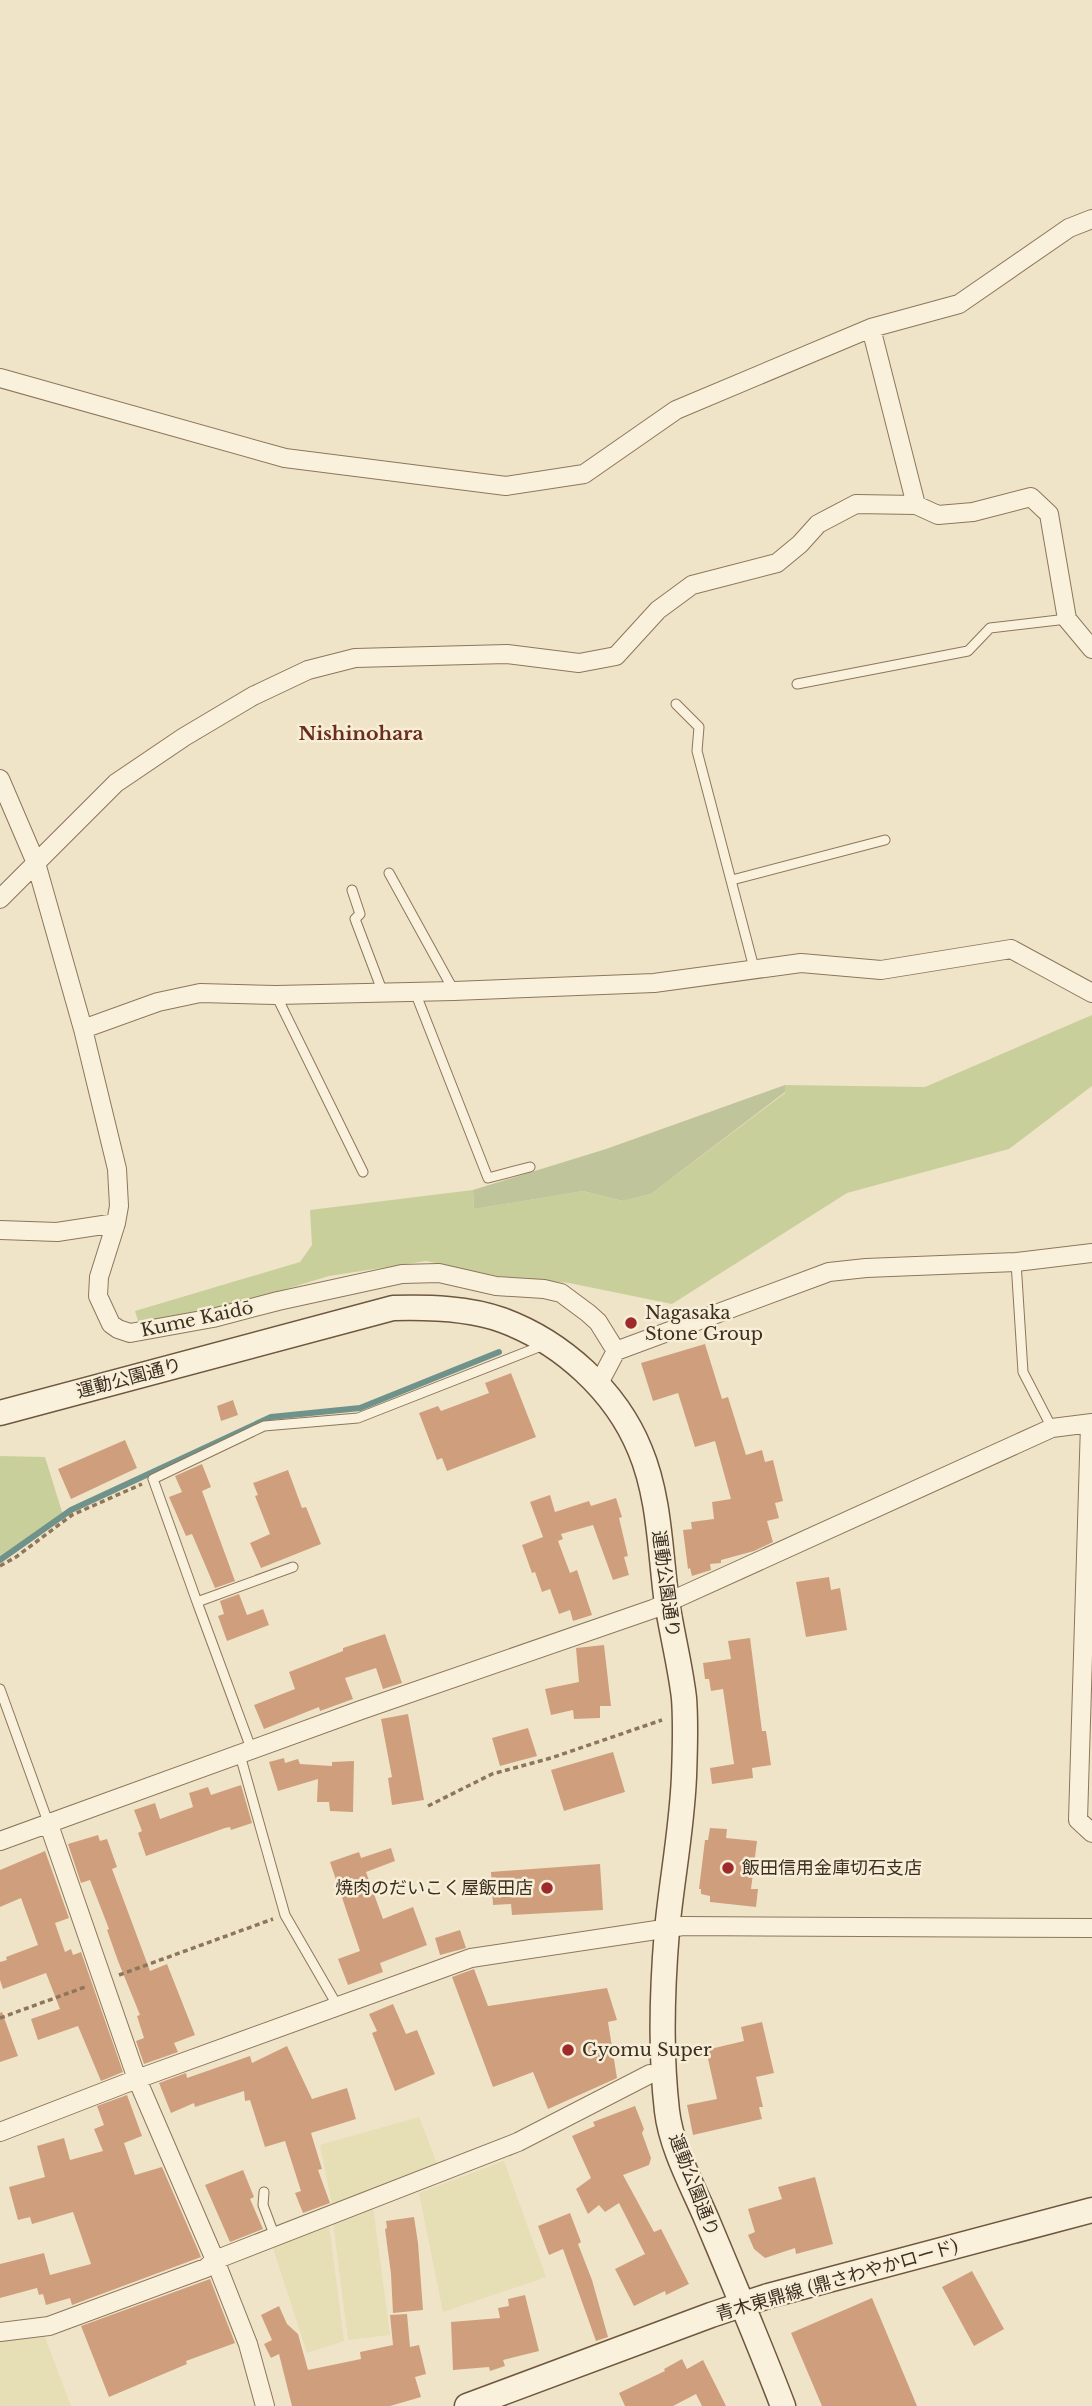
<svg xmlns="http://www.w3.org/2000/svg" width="1092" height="2406" font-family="'Libre Baskerville','Noto Sans JP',serif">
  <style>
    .farmland { fill: #e6deb5 }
    .green { fill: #c9cf9b }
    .cemetery { fill: #bfc49a }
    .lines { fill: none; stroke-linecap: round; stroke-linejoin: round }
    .stream { stroke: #6f938a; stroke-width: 6 }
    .building { fill: #cf9f7d }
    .lane-casing { stroke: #8d765c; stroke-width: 11 }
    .street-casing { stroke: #8d765c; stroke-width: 20 }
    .secondary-casing { stroke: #6f573f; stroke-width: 27 }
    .path { stroke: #8d765c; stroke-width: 3.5; stroke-dasharray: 5 3.5; stroke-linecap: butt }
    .lane { stroke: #faf1dc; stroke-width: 9 }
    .street { stroke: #faf1dc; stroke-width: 18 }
    .secondary { stroke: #faf1dc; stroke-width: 24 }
    .poi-dot { fill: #9e2a2b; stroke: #f7eed8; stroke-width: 2.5 }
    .labels { text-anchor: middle; stroke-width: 5; stroke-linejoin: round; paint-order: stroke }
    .poi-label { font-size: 18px; fill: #3d2e20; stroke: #f7eed8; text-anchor: start }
    .street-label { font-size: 18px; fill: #3d2e20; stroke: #f7eed8 }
    .neighbourhood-label { font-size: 19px; font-weight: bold; fill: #6b2e1e; stroke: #f7eed8 }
  </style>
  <rect width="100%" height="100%" fill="#f0e4c8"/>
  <path class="farmland" d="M419,2117l20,52 -106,41 -13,-65z
    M504,2161l42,116 -103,35 -24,-119z
    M373,2207l17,128 -42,5 -15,-118z
    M329,2225l15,116 -37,12 -35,-108z
    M45,2337l26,69h-71v-65z"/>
  <path class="green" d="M1092,1015v71l-83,63 -162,44 -175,111 -103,-21 -72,-7 -71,-15 -97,15 -116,35 -74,13 -4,-13 165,-49 12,-17 -2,-35 163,-20 1,19 109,-18 40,10 28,-7 134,-101v-8l140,2z
    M0,1456l45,1 18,58 -63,44z"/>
  <path class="cemetery" d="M785,1085v7l-134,102 -28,7 -40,-10 -109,18 -1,-19 133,-41z"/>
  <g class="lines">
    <path class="stream" d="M0,1560l71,-50 200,-93 89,-9 139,-56"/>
  </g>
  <path class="building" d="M705,1344l17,55 6,-2 18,58 16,-5 3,12 8,-2 10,41 -8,2 4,15 -12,3 6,21 -19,9 -33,9v3l-11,1 1,6 -19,6 -2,-8 -2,1 -5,-39 9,-1 -1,-7 23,-3 -2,-17 19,-3 -16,-58 -20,6 -17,-54 -25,8 -12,-38z
    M511,1373l25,64 -89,34 -5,-13 -5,2 -18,-47 19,-7 3,5 48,-18 -4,-10z
    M233,1400l5,15 -17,6 -4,-15z
    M125,1440l12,28 -66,31 -13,-30z
    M202,1464l9,23 -9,4 33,90 -20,7 -23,-54 -6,2 -17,-39 13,-5 -7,-16z
    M288,1470l14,38 4,-1 15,37 -60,24 -11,-25 20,-9 -15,-38 3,-1 -5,-12z
    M550,1495l5,17 34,-11 2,5 25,-8 6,19 -3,1 9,38 -4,1 5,18 -16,5 -20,-55 -32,9 2,5 -5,2 12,32 7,-3 15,45 -19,6 -3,-11 -11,4 -9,-25 -8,3 -7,-20 -3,1 -10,-28 21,-8 -13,-35z
    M829,1577l2,13 9,-2 7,42 -41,7 -10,-55z
    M239,1594l8,21 16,-6 6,16 -42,16 -9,-25 6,-2 -4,-13z
    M385,1634l17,49 -19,6 -7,-21 -31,10 8,21 -33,12 -1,-4 -55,22 -10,-24 41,-16 -6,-17 54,-21v-3z
    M750,1638l12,93h4l5,34 -19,3 1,10 -41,6 -2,-16 24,-4 -11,-75 -12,2 -2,-12h-4l-2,-16 28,-4 -3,-18z
    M604,1645l7,61h-11v12l-26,1 -1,-9 -22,5 -6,-26 34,-7 -3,-34z
    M408,1714l16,86 -32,5 -4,-27 4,-1 -11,-58z
    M528,1728l9,28 -37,10 -8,-28z
    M613,1752l12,40 -61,19 -13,-41z
    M284,1758l1,5 13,-4 2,5 32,2v-4l22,-1 -1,51 -23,-1 -1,-9h-12l1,-23 -40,12 -9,-29z
    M241,1785l11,38 -21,7 -1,-3 -5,1 -79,28 -8,-23 4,-2 -8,-21 21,-7 5,16 33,-12 -4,-14 19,-6 3,8z
    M710,1828l17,1 -1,9 31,3 -6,48h7l-2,18 -46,-5v-6l-9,-2v-5h-2l6,-49h3z
    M98,1835l2,6 7,-2 10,28 -5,2 38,102 17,-7 28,71 -21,8 4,9 -34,12 -8,-23 8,-3 -7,-22 3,-1 -22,-54 -11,-31 2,-1 -19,-49 -9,3 -13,-39z
    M391,1848l4,13 -29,11 17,47 30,-12 14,38 -47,18 3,9 -35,13 -10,-26 22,-8 -30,-89 29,-10 2,6z
    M45,1851l24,67 -14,5 10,29 6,-3 2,6 8,-3 42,120 -22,9 -23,-55 -40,14 -7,-21 29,-10 -14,-36 -43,16 -3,-9v-18l7,-2 -1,-3 32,-12 -17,-47 -21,9v-37z
    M600,1864l3,46 -91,5 -1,-11 -18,1 -2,-33z
    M460,1930l6,18 -26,7 -5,-17z
    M474,1969l14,37 119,-18 10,32 -9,2 9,56 -69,31 -15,-37 -40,15 -41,-110z
    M393,2004l13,30 11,-4 18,44 -40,17 -23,-58 5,-2 -8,-17z
    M2,2012l16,44 -18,6v-49z
    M762,2022l12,51 -18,4 7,30h-4l3,12 -69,16 -6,-30 30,-6 -11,-49 38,-9 -3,-14z
    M287,2046l25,53 35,-11 9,31 -45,14 11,36 -4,1 12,33 -27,10 -8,-20 6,-2 -16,-50 -20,6 -15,-47 -5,1 -1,-10 -49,16 -1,-4 -23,10 -12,-30 27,-10 1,5 63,-22 2,7z
    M127,2095l15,41 -18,7 11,32 27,-8 39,90 -129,48 -2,-7 -24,7 -3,-11 -4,1 -2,-7 -37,10v-34l44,-11 6,22 41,-11 -18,-52 -41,12 -2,-7 -12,3 -9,-33 36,-10 -8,-31 27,-8 6,22 33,-9 -9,-22 10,-4 -7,-19z
    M635,2106l9,23 -2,4 9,25 -2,7 -26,10 31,57 7,-3 28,55 -23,11 -1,-4 -31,15 -19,-37 30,-15 -26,-51 -14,9 -6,-7 -11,9 -12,-25 15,-11 -19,-42 23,-10 -2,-4z
    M243,2170l11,27 -4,2 13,30 -33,13 -25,-57z
    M815,2177l18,67 -37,10 -1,-6 -30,10 -11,-9 -6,-14 7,-3 -7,-23 34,-10 -4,-12z
    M570,2213l11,29 -3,2 14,36 16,57 -12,4 -33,-92 -14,6 -11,-29z
    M414,2217l4,26 5,67 -30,3 -2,-39 -6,-45 2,-1 -1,-7z
    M972,2271l32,58 -30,17 -32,-59z
    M210,2279l25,64 -49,18 1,3 -78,33 -28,-71z
    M525,2295l14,56 -36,9 2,6 -15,5 -1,-4 -36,3 -2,-48 49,-4 -2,-10 11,-2 -1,-7z
    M872,2298l45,108h-95l-31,-73z
    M279,2306l8,18 11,10 10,36 53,-11 -1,-7 33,-7 -3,-30 17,-1 3,33 9,-2 7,29 -11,3 6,20 -31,9h-98l-13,-52 -8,4 -7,-14 8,-4 -11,-25z
    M682,2359l5,10 16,-9 23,46h-24l-6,-12 -23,12h-48l-6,-13 46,-22 -1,-2z"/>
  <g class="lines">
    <defs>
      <path id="lane" d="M797,684l171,-33 22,-23 77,-9
        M676,704l23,23 -2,24 57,217
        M389,873l65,118
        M732,880l153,-40
        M352,890l8,24 -5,5 28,74
        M415,992l73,186 42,-11
        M276,995l87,177
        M1016,1262l7,110 29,56
        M197,1602l-44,-123 111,-53 94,-8 186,-73
        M0,1689l48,133
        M252,1751l-55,-149 96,-35
        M240,1755l45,160 52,90
        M264,2192l-1,13 12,32"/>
      <path id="street" d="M871,328l45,177
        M0,378l285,80 221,28 78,-12 92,-64 195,-82 88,-24 110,-76 23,-9
        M0,779l36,84 47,166 34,140 2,37 -3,17 -17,54 -1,19 13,28 7,5 12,4 83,-15 65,-17 124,-27 37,-1 57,13 48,3 17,4 27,20 10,9 18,29 -18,34
        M0,899l116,-116 68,-46 69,-41 55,-26 47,-12 152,-4 72,9 37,-7 42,-46 34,-25 85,-22 23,-19 18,-20 38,-20 60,1 22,10 35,-3 58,-15 18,17 18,105 25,30
        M83,1029l75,-27 42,-9 76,2 178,-4 200,-8 147,-20 80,7 130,-21 81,44
        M0,1230l57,2 59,-9
        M616,1351l213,-79 37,-4 150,-6 76,-9
        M1090,1424l-12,396 14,13
        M48,1822l89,257 78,181 33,84 17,62
        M0,1841l361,-131 292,-101 399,-181 40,-5
        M0,2132l137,-53 334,-121 212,-32 409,2
        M0,2332l49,-6 157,-58 9,-8 303,-118 132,-68"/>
      <path id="secondary" d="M0,1413l393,-105c36,-1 76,0 109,12 60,22 114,71 138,130 19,45 20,98 26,146 5,34 14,68 18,102 2,26 1,52 0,78 -2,52 -12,102 -17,154 -5,60 -7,121 0,181 4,36 26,76 40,109 26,62 52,123 76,186
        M467,2406l244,-91 57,-19 324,-86"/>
    </defs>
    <use href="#lane" class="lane-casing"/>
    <use href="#street" class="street-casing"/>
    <use href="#secondary" class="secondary-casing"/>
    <path class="path" d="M0,1566l16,-9 56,-42 70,-31
      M428,1806l64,-32 59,-16 111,-38
      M119,1975l154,-56
      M0,2018l85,-31"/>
    <use href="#lane" class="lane"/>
    <use href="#street" class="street"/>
    <use href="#secondary" class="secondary"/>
  </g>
  <g class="poi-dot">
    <circle cx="631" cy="1323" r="7"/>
    <circle cx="728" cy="1868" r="7"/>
    <circle cx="547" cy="1888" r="7"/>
    <circle cx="568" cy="2050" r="7"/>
  </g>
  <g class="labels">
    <g class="poi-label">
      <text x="645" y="1319">Nagasaka<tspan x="645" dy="21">Stone Group</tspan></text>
      <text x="742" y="1874">飯田信用金庫切石支店</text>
      <text x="533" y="1894" text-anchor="end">焼肉のだいこく屋飯田店</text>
      <text x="582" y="2056">Gyomu Super</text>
    </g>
    <g class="street-label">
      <text transform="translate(197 1319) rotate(-12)" y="6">Kume Kaidō</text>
      <text transform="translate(129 1378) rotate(-15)" y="6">運動公園通り</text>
      <text transform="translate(666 1584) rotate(82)" y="6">運動公園通り</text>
      <text transform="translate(694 2185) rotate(69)" y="6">運動公園通り</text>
      <text transform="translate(837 2280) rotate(-16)" y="6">青木東鼎線 (鼎さわやかロード)</text>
    </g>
    <g class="neighbourhood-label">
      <text x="361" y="740">Nishinohara</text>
    </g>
  </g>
</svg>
